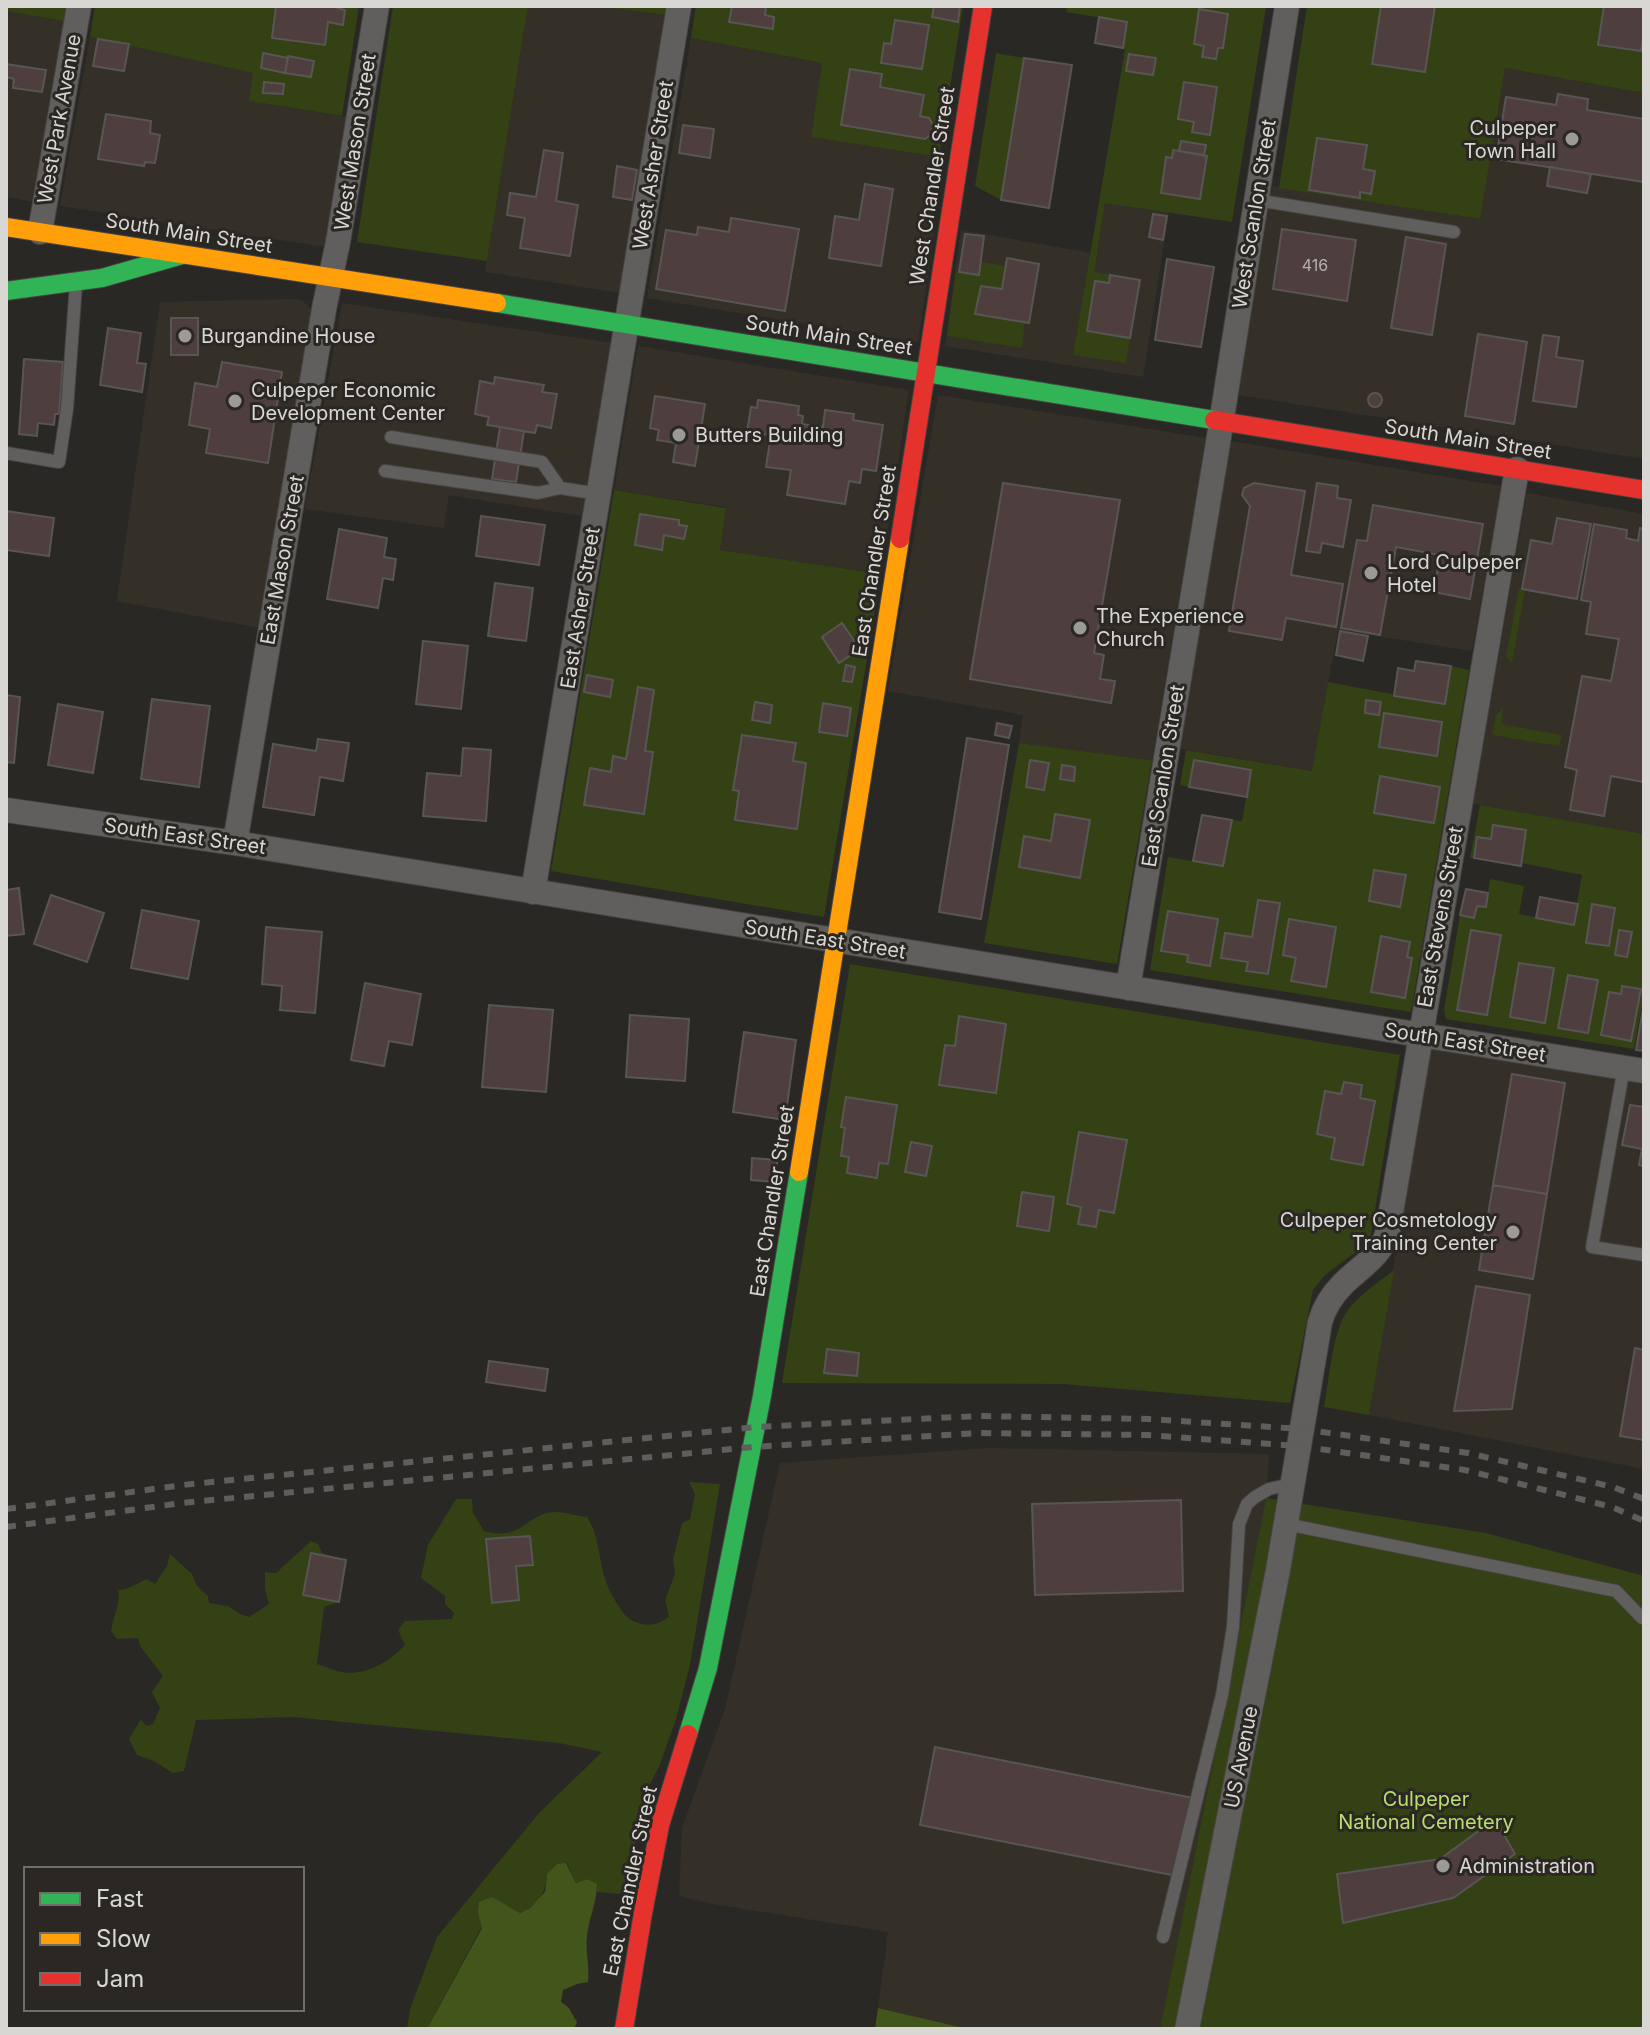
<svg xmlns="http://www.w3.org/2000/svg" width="1650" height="2035" font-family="Inter,sans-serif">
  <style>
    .built { fill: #353027 }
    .green { fill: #334114 }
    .forest { fill: #42551b }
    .building { fill: #4e3e3d; stroke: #585655; stroke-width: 2 }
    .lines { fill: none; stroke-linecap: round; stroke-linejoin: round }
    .lane-casing { stroke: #464442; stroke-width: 14 }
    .street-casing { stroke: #464442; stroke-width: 26 }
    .fast-casing { stroke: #464442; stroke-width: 20 }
    .slow-casing { stroke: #464442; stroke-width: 20 }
    .jam-casing { stroke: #464442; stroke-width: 20 }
    .lane { stroke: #615f5d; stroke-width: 12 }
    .street { stroke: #615f5d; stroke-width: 24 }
    .fast { stroke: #30b455; stroke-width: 18 }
    .slow { stroke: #ff9f0a; stroke-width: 18 }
    .jam { stroke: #e5322d; stroke-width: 18 }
    .rail { stroke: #605e5c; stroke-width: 6; stroke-dasharray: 10 10; stroke-linecap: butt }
    .poi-dot { fill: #9c9a97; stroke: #2b2824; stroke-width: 3 }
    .labels { text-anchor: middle; stroke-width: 6; stroke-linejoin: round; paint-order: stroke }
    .number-label { font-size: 16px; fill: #b6b1ae }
    .street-label { font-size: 20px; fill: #d9d7d4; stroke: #2b2824 }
    .poi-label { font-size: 20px; fill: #d9d7d4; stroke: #2b2824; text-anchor: start }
    .park-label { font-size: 20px; fill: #b7df6e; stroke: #2b2824 }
  </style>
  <rect width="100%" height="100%" fill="#2a2825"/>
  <path class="built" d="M528,6h68l69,9 -44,278 -136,-21z
    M6,11l58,10 -31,181 -27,-5z
    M90,37l163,36 -4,28 97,16 -20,130 -266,-41z
    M691,38l131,25 -10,74 133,21 -27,184 -271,-44z
    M1505,68l139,25v366l-406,-64 34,-209 207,33z
    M1105,202l64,10 -26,165 -198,-31 16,-116 136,24z
    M293,299l8,1 7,5 3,6 1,8 -52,309 -143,-27 43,-299z
    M342,303l270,40 -30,173 -133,-21 -5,33 -139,-19z
    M638,346l271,44 -28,184 -161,-24 6,-43 -112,-17z
    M938,395l268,43 -54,322 -133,-17 4,-28 -135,-24z
    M1231,441l270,45 -29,165 -134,-21 -26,141 -134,-23z
    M1527,493l117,21v320l-171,-30z
    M1430,1049l214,34v386l-275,-54z
    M988,1448l281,6 -3,44 -106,531h-192l-90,-21 10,-76 -175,-28 -34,-8 3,-68 43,-119 55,-246z"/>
  <path class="green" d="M6,6h60l-2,15 -58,-10z
    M95,6h264l-17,110 -93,-15 4,-28 -163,-36z
    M393,6h135l-41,255 -130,-19z
    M596,6h70l-1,9z
    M696,6h267l-24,151 -128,-20 11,-74 -131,-25z
    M1067,6h199l-34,216 -127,-19 -11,69 16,3 -1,8 -14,-1 -8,48 43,8 -4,25 -53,-8 52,-306 -2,-1 4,-26 -61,-10z
    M1307,6h337v87l-139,-25 -25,151 -201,-31z
    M996,53l28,5 -23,142 -26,-14z
    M981,262l25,4 -4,23 -21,-3 -5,28 49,8 -3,26 -75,-12 9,-65 23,4z
    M614,490l112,18 -6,42 161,24 -57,343 -273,-46z
    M1519,589l6,1 -13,73 -6,-6z
    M1451,666l18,4 -58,342 -261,-42 18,-113 55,9 9,-46 10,1 9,-51 -57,-10 -5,27 -9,-2 6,-35 126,21 16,-89 117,22z
    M1503,708l-2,16 61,11 -3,11 -67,-11 4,-20z
    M1019,743l133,17 -35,204 -133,-21z
    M1480,805l164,29v160l-10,55 -188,-30 -2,-9 16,-95 17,-9 9,1 4,-28 34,7 -5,28 54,11 9,-50 -61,-12 5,-33 -33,-5 -2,14 -14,-2 -3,21h-4z
    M850,964l550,91 -30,186 -46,35 -11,14 -23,113 -227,-19 -281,-1z
    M1394,1270l-25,145 -45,-8c5,-26 8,-73 22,-94 11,-17 32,-30 48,-43z
    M689,1482l31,2 -30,181 -14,54 -16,45 -14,29 -18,91 -8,10 -23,-2 -1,-8 -9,-5 -11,4 -9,-20 -20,11c-2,21 -8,30 -27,39l-28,-15 -10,28 -55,103h-20l3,-20 27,-72 102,-124 63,-61 -43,-9 -266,-26 -97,3 -12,51 -11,2 -19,-12 -17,-6 -8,-16 12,-20 5,7 7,-2 7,-16 -8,-16 11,-16 -23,-30 -2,-8 -21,1 -6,-8c2,-13 10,-29 7,-41l8,-1 21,-10 8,5 12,-18 3,-12 22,20 5,12 11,10 1,7 19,3 12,8 9,3 20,-13 -4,-15v-17l11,1 35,-32 7,3 4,9 24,7 -7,42 -15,5 -7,57c10,3 22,9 32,9 24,-1 40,-12 56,-28l-7,-15 7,-9 47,-2 2,-6 -9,-9v-8l-24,-18 7,-33 28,-46h16l1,14 11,18c40,11 41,-18 71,-19 10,0 22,4 32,5 3,6 7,11 8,17 8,29 5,43 23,71 6,10 11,16 23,19 11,2 20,0 28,-8l-4,-16 10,-26 -2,-15 9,-36 8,-4 5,-25z
    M1266,1498l220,35 158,43v453h-484z"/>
  <path class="forest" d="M566,1863l10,20 11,-4 10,5c0,18 -8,34 -10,52 -2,15 3,31 1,46l-11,2 -14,6 -2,12 7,5 9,15 -3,7h-147l55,-101 -4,-16 1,-10 13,-5 28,16 10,-5 15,-16 2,-18 10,-10z
    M878,2008l90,21h-93z"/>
  <path class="building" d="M276,6h61v2l8,2 -2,15 -15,-3 -3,23 -53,-7z
    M732,6h34l-1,9 9,2 -1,12 -44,-7z
    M934,6h26l-2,16 -26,-5z
    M1381,6h54l-10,66 -53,-8z
    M1604,6h40v28l-3,17 -43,-6z
    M1199,9l29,5 -5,34h-5l-2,11 -14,-2 2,-11 -10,-2z
    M1099,17l28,5 -4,26 -28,-5z
    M895,20l34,5 -7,44 -41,-6 3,-20 7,1z
    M98,39l31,5 -5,27 -31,-5z
    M263,53l25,5 -3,15 -24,-5z
    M1129,54l27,4 -3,17 -27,-4z
    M288,56l26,5 -3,16 -26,-4z
    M1024,58l48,7 -23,143 -48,-8z
    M6,64l40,6 -4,22 -29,-4 1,-9 -8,-2z
    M850,69l32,5 -2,13 44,8 -4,21 9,2 4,7 -1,9 -7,5 -84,-14z
    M264,82l20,2 -1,10 -20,-1z
    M1184,82l33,5 -7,48 -18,-3 2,-10 -16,-3z
    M1558,94l30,5 -1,11 57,9v63l-148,-23 10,-62 50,8z
    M106,114l45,7 -1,12 10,2 -5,28 -10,-1 -1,4 -46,-7z
    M683,125l31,4 -4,29 -31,-5z
    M1317,138l50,7 -4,24 12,2 -4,23 -11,-2v6l-51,-8z
    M1181,141l25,4 -2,10 -25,-4z
    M544,150l19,3 -7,48 22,4 -8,51 -50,-8 5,-30 -18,-3 3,-22 26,4z
    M1173,150l34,6 -7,43 -39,-6 5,-36 6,1z
    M617,166l20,4 -5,30 -19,-3z
    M1550,167l41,7 -4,19 -40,-7z
    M865,184l28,5 -12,77 -52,-8 6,-42 24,4z
    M1153,214l14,2 -4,24 -14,-3z
    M731,218l68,11 -14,82 -129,-22 10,-59 31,5 1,-8 31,5z
    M1282,229l74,11 -9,61 -74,-12z
    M965,234l19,2 -5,39 -20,-3z
    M1406,237l40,7 -14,91 -41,-7z
    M1007,258l32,6 -10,59 -54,-9 6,-28 21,3z
    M1167,259l47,8 -13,80 -46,-7z
    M1110,275l30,5 -10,58 -43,-7 8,-50 14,2z
    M171,318h27v37h-27z
    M108,328l33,5 -4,30 9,1 -4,28 -42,-7z
    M1478,334l49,8 -13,82 -49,-8z
    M1543,335l16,2 -3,20 27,4 -7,46 -43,-6z
    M24,359l39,3 -4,52h-4l-1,11 -16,-2 -1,13 -18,-2z
    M222,362l60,10 -14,91 -62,-10 4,-24 -21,-4 6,-42 22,4z
    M495,377l49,8 -2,7 15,2 -6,34 -14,-3 -2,8 -35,-6 -13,-2 2,-8 -14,-3 5,-33 14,3z
    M1368 400a7 7 0 1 1 14 0a7 7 0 1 1-14 0Z
    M655,396l50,8 -10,62 -22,-4 3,-19 -19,-3 2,-10 -9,-2z
    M758,400l41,6 -1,9 5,1 -1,8 21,3 2,-17 29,4 -1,6 30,5 -7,46 -14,-2 -2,14 -11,-2 -4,23 -58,-9 4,-25 -25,-3 5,-32 -24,-3 4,-25 6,1z
    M500,427l24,4 -8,51 -24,-3z
    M1003,483l117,17 -26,153 10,2 -4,24 15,2 -4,22 -141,-24z
    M1254,483l51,8 -14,84 52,9 -7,43 -50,-9 -4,22 -53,-9 21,-125 -8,-11 2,-7z
    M1317,483l21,3 -1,12 14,2 -8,47 -21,-4 -2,10 -14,-2z
    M1373,505l110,19 -13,75 -36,-7 6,-37 -44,-8 -16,88 -39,-7 16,-88 10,1z
    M6,511l48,7 -5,38 -43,-6z
    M640,514l39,6v5l8,1 -3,13 -20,-4 -2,15 -27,-5z
    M481,516l64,9 -6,40 -63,-9z
    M1557,518l34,6 -14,75 -55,-10 9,-49 21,4z
    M1594,524l33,6 -1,8 12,3 2,-13 4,1v253l-33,-6 -7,40 -34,-6 7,-40 -12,-3 17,-91 29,5 8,-42 -33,-5 5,-32 -10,-2z
    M339,529l48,9 -3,19 12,2 -3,21 -10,-2 -5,30 -51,-9z
    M495,583l38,5 -7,53 -38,-5z
    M842,623l18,26 -21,14 -17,-26z
    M1340,631l28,5 -5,25 -27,-6z
    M423,641l45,5 -7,63 -45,-5z
    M1416,661l35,5 -6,38 -51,-8 4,-28 16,3z
    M846,665l9,2 -3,15 -9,-1z
    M587,675l26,5 -3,17 -26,-5z
    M638,687l16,3 -9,61 8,1 -9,62 -60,-9 6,-37 21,4 2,-16 13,3z
    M6,695l14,2 -6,66 -8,-1z
    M152,699l58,7 -11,81 -58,-8z
    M1366,700l15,2 -2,13 -14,-2z
    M755,702l17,3 -2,18 -18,-3z
    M823,703l28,5 -4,28 -28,-4z
    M58,704l45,8 -10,61 -45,-8z
    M1384,713l58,9 -5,34 -58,-9z
    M997,723l15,3 -3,12 -14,-3z
    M742,735l54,8 -3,18 13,2 -9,66 -62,-9 4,-29 -6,-1z
    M967,738l42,7 -28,174 -42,-7z
    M318,739l31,4 -6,38 -23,-4 -6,38 -51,-8 10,-63 43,7z
    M463,748l28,2 -5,71 -63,-5 4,-43 34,3z
    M1030,760l19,3 -5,27 -18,-3z
    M1194,760l57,10 -4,27 -58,-10z
    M1062,765l13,2 -1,14 -14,-2z
    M1380,776l60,11 -6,36 -60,-10z
    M1055,814l35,6 -10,58 -61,-11 5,-31 27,5z
    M1202,815l30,5 -9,46 -30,-5z
    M1493,825l33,5 -5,36 -47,-8 3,-21 14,2z
    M1374,870l32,5 -6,32 -31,-6z
    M19,888l5,46 -18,2v-46z
    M1466,889l22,4 -2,14 -9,-1 -3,12 -14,-3z
    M51,895l53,18 -17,49 -53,-18z
    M1540,897l38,7 -4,21 -38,-7z
    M1258,900l22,3 -12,71 -22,-3 2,-9 -27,-4 4,-25 27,4z
    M1592,904l23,4 -6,38 -23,-3z
    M142,910l57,11 -11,58 -57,-11z
    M1168,911l50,8 -8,47 -23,-4 1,-7 -27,-4z
    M1289,919l47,8 -10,60 -35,-6 5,-23 -13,-3z
    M266,927l56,5 -7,81 -35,-3 2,-24 -20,-2z
    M1471,930l30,5 -14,80 -30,-5z
    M1619,930l13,2 -5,25 -12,-2z
    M1381,936l29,6 -3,15 5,1 -7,40 -34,-6z
    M1519,963l35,5 -9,55 -35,-6z
    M1568,975l30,5 -10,53 -30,-5z
    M365,983l56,11 -9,51 -23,-4 -5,25 -33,-6z
    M1622,986l19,3 -10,52 -30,-6 8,-43 12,2z
    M1644,1003v48l-8,-1z
    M489,1005l64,5 -7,82 -64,-5z
    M630,1015l59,4 -4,62 -59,-4z
    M959,1016l47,8 -10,69 -57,-8 6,-40 10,1z
    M744,1032l52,8 -11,80 -52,-8z
    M1512,1074l53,9 -18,111 -54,-9z
    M1344,1082l18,3 -2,13 15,3 -12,64 -32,-6 4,-21 -18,-4 8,-43 16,3z
    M846,1097l51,8 -9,59 -9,-1 -2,15 -30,-5 2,-16 -8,-1 4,-28 -4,-1z
    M1630,1105l14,2v59l-5,-1 3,-16 -20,-4z
    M1079,1132l48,8 -13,73 -15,-3 -3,17 -18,-3 3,-17 -14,-3z
    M911,1142l21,4 -6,30 -21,-4z
    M752,1158l25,2 -1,22 -25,-2z
    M1493,1185l54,9 -14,85 -54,-9z
    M1022,1192l32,5 -5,34 -32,-5z
    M1476,1286l54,9 -18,114 -58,2z
    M1635,1348l9,2v90l-24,-4z
    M827,1349l32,4 -2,23 -33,-3z
    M489,1361l59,8 -3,22 -59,-9z
    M1181,1500l2,91 -148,4 -3,-91z
    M530,1536l3,29 -17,1 3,34 -27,3 -6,-64z
    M311,1553l35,7 -7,42 -36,-7z
    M935,1747l258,51 -16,78 -257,-51z
    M1495,1819l20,35 -62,44 -110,25 -6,-49 103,-15z"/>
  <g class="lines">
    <defs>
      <path id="lane" d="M1256,200l198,32
        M391,437l151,25 18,26
        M6,453l53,9 8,-53 9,-125
        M385,471l153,22 22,-5 39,6
        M1624,1067l-32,180 52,8
        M1286,1524l330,67 26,27
        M1163,1937l59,-242 11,-68 6,-103 8,-20 8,-7 14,-8 23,-5"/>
      <path id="street" d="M40,232l39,-226
        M6,810l229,33 1409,228
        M235,843l89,-534 14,-67 39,-236
        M533,892l146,-886
        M1128,988l89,-539 70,-443
        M1187,2029l91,-459 42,-248c4,-14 12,-27 23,-38 17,-17 40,-29 45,-54l129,-761"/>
      <path id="fast" d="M6,291l96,-13 80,-23
        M497,303l717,117
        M688,1734l20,-66 54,-272 37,-224"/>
      <path id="slow" d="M6,227l491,76
        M799,1172l101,-633"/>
      <path id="jam" d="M1214,420l430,70
        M900,539l83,-533
        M624,2029l19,-116 17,-88 28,-91"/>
    </defs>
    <use href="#lane" class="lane-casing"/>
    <use href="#street" class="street-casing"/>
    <use href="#fast" class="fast-casing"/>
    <use href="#slow" class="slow-casing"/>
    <use href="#jam" class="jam-casing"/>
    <use href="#lane" class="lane"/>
    <use href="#street" class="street"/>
    <use href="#fast" class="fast"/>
    <use href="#slow" class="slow"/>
    <use href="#jam" class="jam"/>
    <path class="rail" d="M6,1509l177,-24 573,-58 223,-11 170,3 153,10 166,24 145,34 31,12
      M6,1527l176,-24 571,-56 225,-14 169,2 152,11 166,24 147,37 32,14"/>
  </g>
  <g class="poi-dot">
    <circle cx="1572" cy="139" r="8"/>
    <circle cx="185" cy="336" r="8"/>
    <circle cx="235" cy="401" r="8"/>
    <circle cx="679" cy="435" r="8"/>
    <circle cx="1371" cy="573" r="8"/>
    <circle cx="1080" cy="628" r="8"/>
    <circle cx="1513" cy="1232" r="8"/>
    <circle cx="1443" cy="1866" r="8"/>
  </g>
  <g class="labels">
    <g class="number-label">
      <text x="1315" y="271">416</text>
    </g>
    <g class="street-label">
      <text transform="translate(59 119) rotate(-80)" y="7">West Park Avenue</text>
      <text transform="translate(355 142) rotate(-81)" y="7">West Mason Street</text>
      <text transform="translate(653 165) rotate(-81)" y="7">West Asher Street</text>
      <text transform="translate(932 186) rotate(-81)" y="7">West Chandler Street</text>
      <text transform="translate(1254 214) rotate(-81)" y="7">West Scanlon Street</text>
      <text transform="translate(189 233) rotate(9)" y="7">South Main Street</text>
      <text transform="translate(829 335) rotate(9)" y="7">South Main Street</text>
      <text transform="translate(1468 439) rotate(9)" y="7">South Main Street</text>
      <text transform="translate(282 560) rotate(-80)" y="7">East Mason Street</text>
      <text transform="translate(874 561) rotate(-81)" y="7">East Chandler Street</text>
      <text transform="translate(580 608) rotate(-81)" y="7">East Asher Street</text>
      <text transform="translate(1163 776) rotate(-81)" y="7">East Scanlon Street</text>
      <text transform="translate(185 836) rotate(8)" y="7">South East Street</text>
      <text transform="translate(1440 917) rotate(-80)" y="7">East Stevens Street</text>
      <text transform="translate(825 939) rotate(9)" y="7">South East Street</text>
      <text transform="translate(1465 1042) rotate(9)" y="7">South East Street</text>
      <text transform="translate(772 1201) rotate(-81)" y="7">East Chandler Street</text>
      <text transform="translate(1241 1757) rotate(-79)" y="7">US Avenue</text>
      <text transform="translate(630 1881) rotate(-78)" y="7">East Chandler Street</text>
    </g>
    <g class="poi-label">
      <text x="1556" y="135" text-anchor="end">Culpeper<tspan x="1556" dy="23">Town Hall</tspan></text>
      <text x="201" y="343">Burgandine House</text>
      <text x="251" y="397">Culpeper Economic<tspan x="251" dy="23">Development Center</tspan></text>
      <text x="695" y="442">Butters Building</text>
      <text x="1387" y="569">Lord Culpeper<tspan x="1387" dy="23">Hotel</tspan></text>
      <text x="1096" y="623">The Experience<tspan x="1096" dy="23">Church</tspan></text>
      <text x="1497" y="1227" text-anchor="end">Culpeper Cosmetology<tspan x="1497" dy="23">Training Center</tspan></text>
      <text x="1459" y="1873">Administration</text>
    </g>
    <g class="park-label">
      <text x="1426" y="1806">Culpeper<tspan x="1426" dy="23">National Cemetery</tspan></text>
    </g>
  </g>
  <rect width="1650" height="2035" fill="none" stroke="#d9d7d4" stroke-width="16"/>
  <rect x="24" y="1867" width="280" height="144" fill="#2b2824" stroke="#716e6a" stroke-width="2"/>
  <rect x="40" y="1893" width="40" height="12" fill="#30b455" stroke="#716e6a" stroke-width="2"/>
  <text x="96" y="1907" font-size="24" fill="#d9d7d4">Fast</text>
  <rect x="40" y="1933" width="40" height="12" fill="#ff9f0a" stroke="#716e6a" stroke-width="2"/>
  <text x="96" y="1947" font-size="24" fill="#d9d7d4">Slow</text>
  <rect x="40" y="1973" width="40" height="12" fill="#e5322d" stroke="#716e6a" stroke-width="2"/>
  <text x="96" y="1987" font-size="24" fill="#d9d7d4">Jam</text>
</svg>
